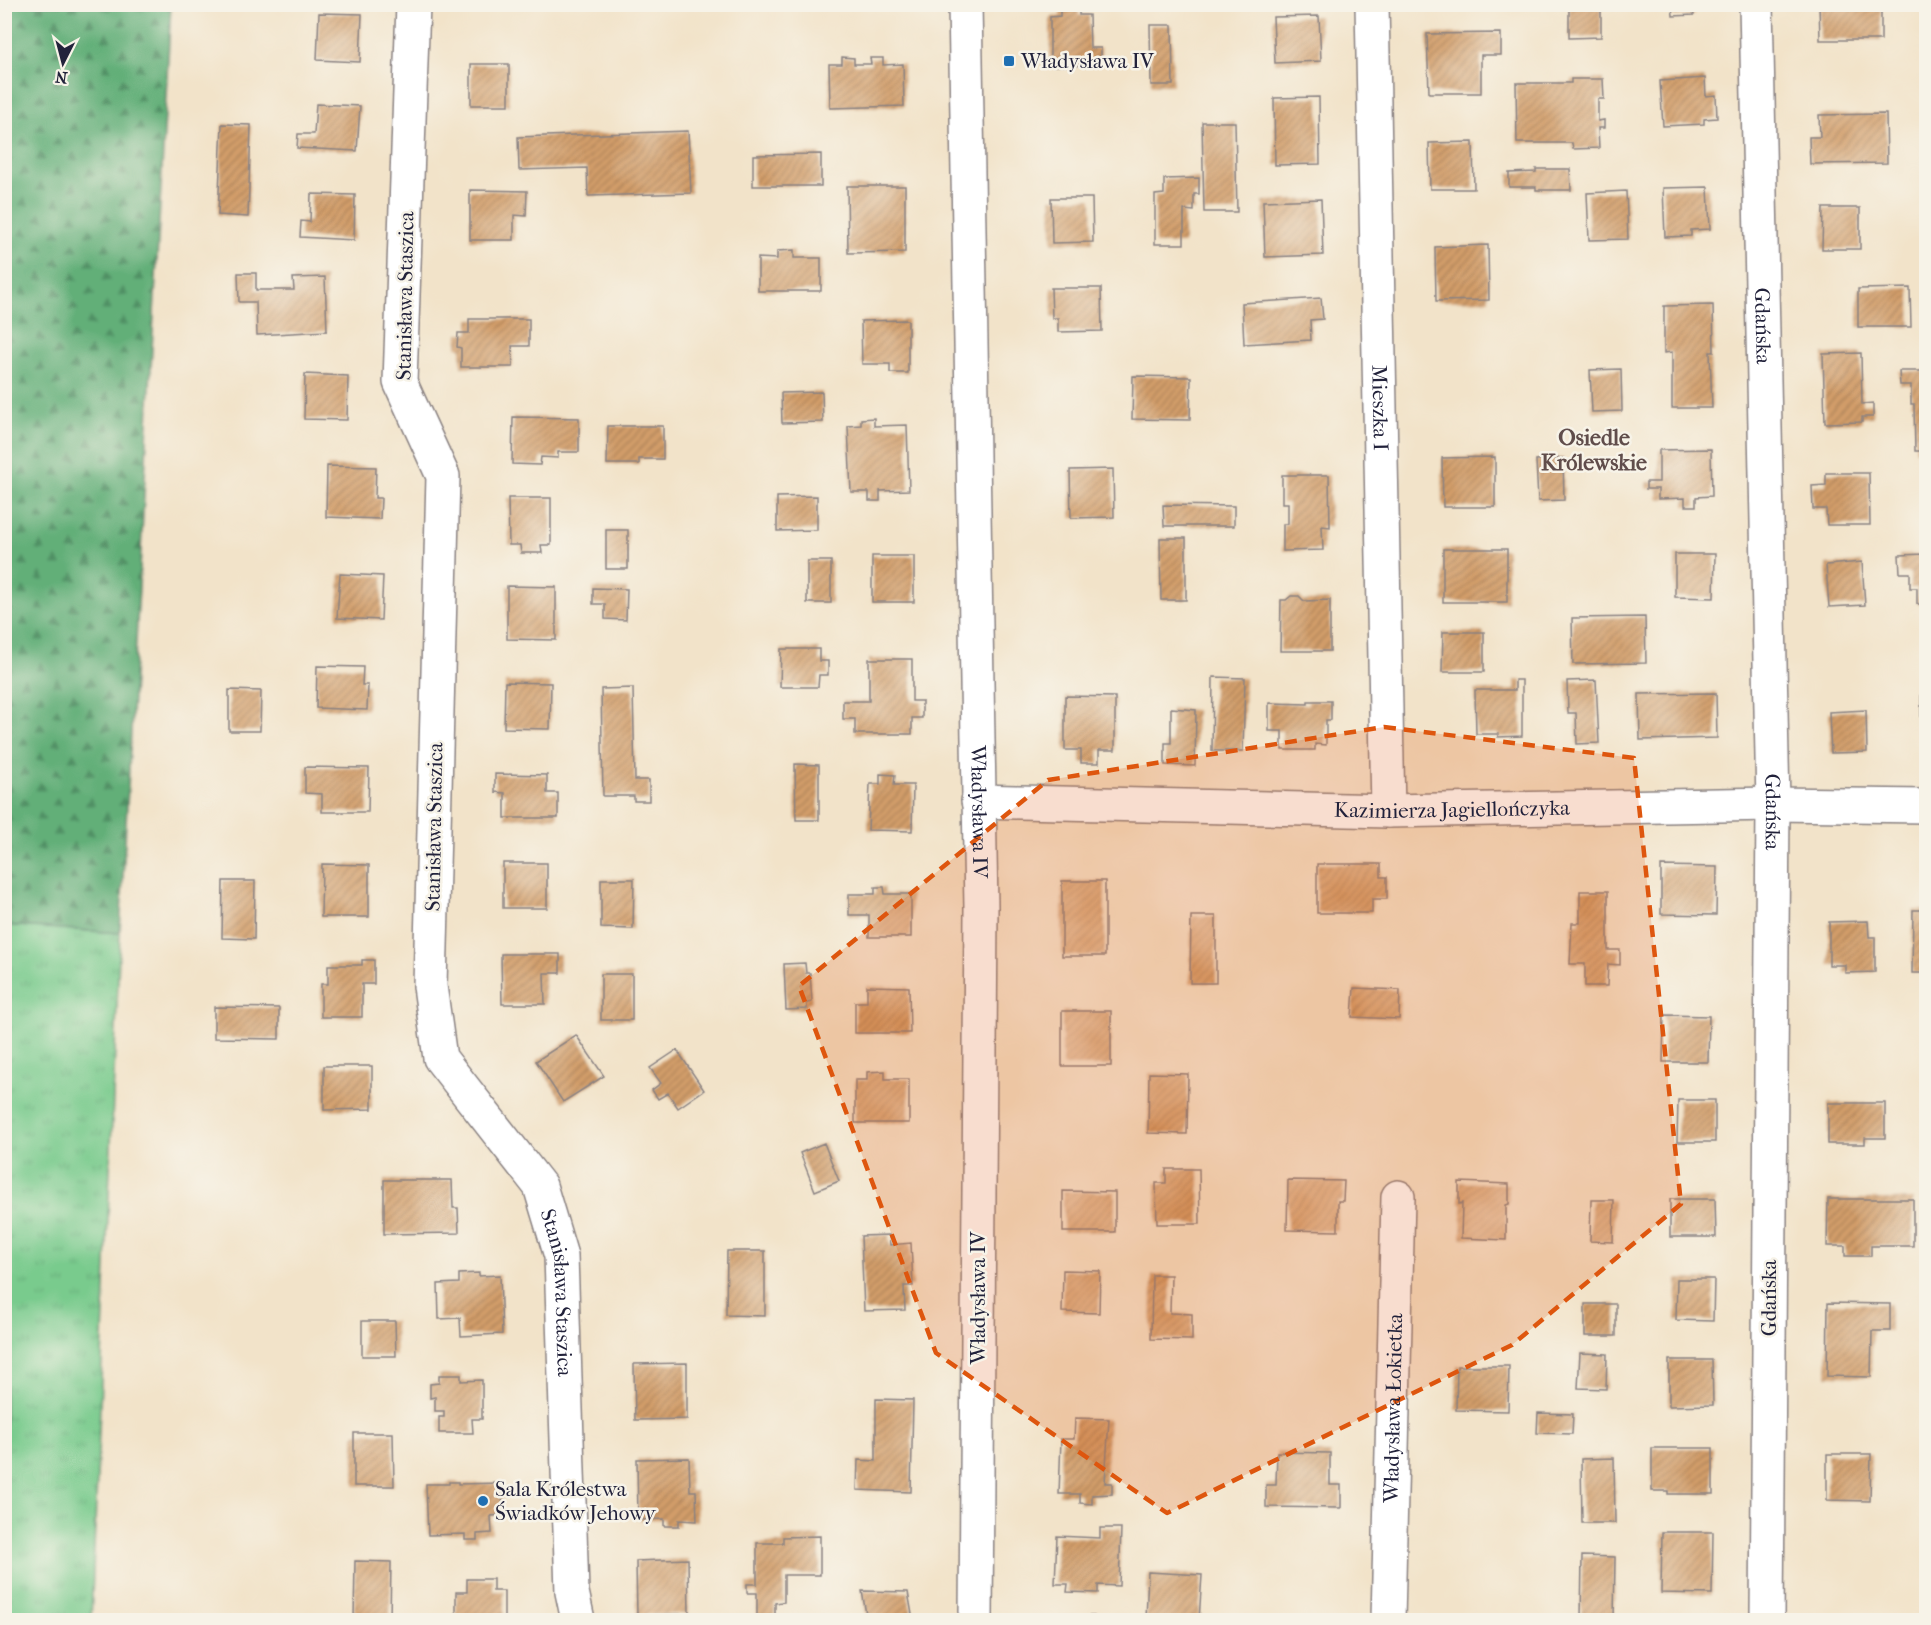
<svg xmlns="http://www.w3.org/2000/svg" width="1931" height="1625" font-family="'IM FELL French Canon',serif">
  <style>
    .grass { fill: url(#grass-tufts); stroke: #4e7664; stroke-width: 1.5 }
    .forest { fill: url(#forest-firs); stroke: #42685a; stroke-width: 1.5 }
    .building { fill: url(#building-hatch) }
    .lines { fill: none; stroke-linecap: round; stroke-linejoin: round }
    .street-casing { stroke: #8a8282; stroke-width: 36 }
    .secondary-casing { stroke: #8a8282; stroke-width: 36 }
    .street { stroke: #fff; stroke-width: 33 }
    .secondary { stroke: #fff; stroke-width: 33 }
    .marked { fill: #de560e; fill-opacity: 0.2; stroke: #de560e; stroke-width: 4.5; stroke-dasharray: 12 8; stroke-linejoin: round }
    .poi-dot { fill: #1f6fb2; stroke: #f7f3e8; stroke-width: 2 }
    .labels { text-anchor: middle; stroke-width: 5; stroke-linejoin: round; paint-order: stroke }
    .poi-label { font-size: 21px; fill: #22223b; stroke: #f7f3e8; text-anchor: start }
    .street-label { font-size: 21px; fill: #22223b; stroke: #f7f3e8 }
    .neighbourhood-label { font-size: 22px; font-weight: bold; fill: #604d4b; stroke: #f7f3e8 }
  </style>
  <defs>
    <pattern id="grass-tufts" width="24" height="20" patternUnits="userSpaceOnUse" patternTransform="scale(1.5)"><rect width="24" height="20" fill="#79cb8d"/><path d="M3 7l-1-3M5 7V3M7 7l1-3M15 17l-1-3M17 17v-4M19 17l1-3" fill="none" stroke="#68ae7b"/></pattern>
    <pattern id="forest-firs" width="22" height="20" patternUnits="userSpaceOnUse" patternTransform="scale(1.5)"><rect width="22" height="20" fill="#62af78"/><path d="M5 1l3.5 6h-7zM16 11l3.5 6h-7z" fill="#508e64"/></pattern>
    <pattern id="building-hatch" width="6" height="6" patternUnits="userSpaceOnUse" patternTransform="scale(1.5)"><rect width="6" height="6" fill="#d29d69"/><path d="M-1 1l2-2M0 6l6-6M5 7l2-2" fill="none" stroke="#aa8058"/></pattern>
  </defs>
  <rect width="100%" height="100%" fill="#f7f3e8"/>
  <filter id="ink" filterUnits="userSpaceOnUse"><feTurbulence type="fractalNoise" baseFrequency=".0167" numOctaves="2"/><feDisplacementMap in="SourceGraphic" scale="12" xChannelSelector="R" yChannelSelector="G"/><feConvolveMatrix kernelMatrix="1 2 1 2 8 2 1 2 1" color-interpolation-filters="sRGB"/></filter>
  <filter id="wash" filterUnits="userSpaceOnUse"><feTurbulence type="fractalNoise" baseFrequency=".008" numOctaves="4" result="noise"/><feDisplacementMap in="SourceGraphic" scale="24" xChannelSelector="R" yChannelSelector="G"/><feGaussianBlur stdDeviation="1.35" result="paint"/><feColorMatrix in="noise" values="0 0 0 0 0 0 0 0 0 0 0 0 0 0 0 0 0 1.4 0 .05"/><feComposite in="paint" operator="in"/></filter>
  <g filter="url(#wash)">
    <rect width="100%" height="100%" fill="#f2e3c9"/>
    <path class="grass" d="M4,925l116,8 -29,687h-86z"/>
    <path class="forest" d="M4,5h167l-51,928 -115,-8z"/>
    <g id="blocks">
      <path class="building" d="M1060,4h19v11h10l1,33h11v17l-51,1v-49l10,-1z
        M1569,4h32v33l-32,1z
        M1672,4h21l1,11 -21,1z
        M1819,4h62v36h-61z
        M319,13l43,1 -2,48 -43,-2z
        M1319,16l2,45 -46,2 -2,-46z
        M1150,25h22l1,60h-22z
        M1501,33v22h-20v38h-52l-2,-59z
        M842,57l12,1v6h17l-1,-6h13v7l20,-1 1,42 -74,2 -1,-44h13z
        M471,64h38v41h-38z
        M1705,78l1,18 10,-1 1,23 -13,1v5l-41,2 -3,-45z
        M1571,79h32l1,20h-6v22l6,-1v8h-6l1,20 -26,1 -1,-6h-55l-1,-60h55z
        M1319,97l1,67 -45,1 -1,-67z
        M316,104l44,2 -3,45 -60,-3 1,-14h16z
        M1886,114l1,49 -77,1 -1,-27h11l-1,-22z
        M1202,122h33l2,90h-33z
        M222,124l29,1 -3,92 -30,-2z
        M688,131l3,62 -103,3 -1,-28 -68,2 -1,-33z
        M1473,142l1,47h-44l-1,-46z
        M821,154v32h-68v-31z
        M1536,169h34l1,21h-35v-3h-27v-14l27,-1z
        M1199,178v16h-5v17l-10,-1v34h-29v-49l9,-1v-15z
        M847,186h58v66l-57,1z
        M1708,187l2,42 -19,1v6l-26,1 -2,-49z
        M470,190l57,1 -1,25 -12,-1v25h-44z
        M1626,191l2,48 -39,1 -2,-47z
        M311,194l44,1 -1,45 -54,-3 1,-16 9,1z
        M1051,198h41l1,44 -41,1z
        M1321,199l2,56 -58,2 -2,-56z
        M1823,208h37v41h-38z
        M1488,245l1,55 -53,1 -1,-54z
        M794,250v8h27v33h-63v-33l19,1v-8z
        M238,273h18v17h38l-1,-12 32,-1 2,54 -70,4 -1,-33h-17z
        M1051,288h50l1,43 -44,1v-14h-6z
        M1910,288l1,39h-53v-38z
        M1321,298l2,21 -13,1 1,20 -67,4 -2,-41z
        M1713,305l1,47h-4l2,56h-40v-56l-8,1v-47z
        M469,319h60v27h-17l1,21h-52v-19l-4,-1 1,-14h11z
        M908,320v53h-18v-9h-28l-1,-43z
        M1861,353l1,51 11,-1v14h-11v5l-37,1 -2,-69z
        M1621,369l1,42 -30,1 -2,-42z
        M1899,371h27v80h-11l-1,-47h-3v-19h-11z
        M305,374l43,2 -1,44 -43,-1z
        M1133,376l58,1 -1,43 -58,-1z
        M822,392l1,30 -41,1 -1,-30z
        M513,417l66,1v34h-21v6l-17,-1 -1,8 -28,-1z
        M874,418v8l33,-1 2,65 -29,1v10h-11v-9h-18l-3,-66 13,-1v-6z
        M608,426h55v33h-24v5h-32z
        M1711,449l1,47 -16,1v9h-11v-8l-27,1v-10h-12v-7h13v-32z
        M1495,457v50h-52l-1,-49z
        M1563,458l1,42 -26,1 -2,-41z
        M327,466l49,1 -1,31h6l-1,21 -54,-2z
        M1113,469l1,48 -43,1 -1,-48z
        M1826,473h43l1,52h-43l-1,-16h-13l-1,-23 14,-1z
        M1282,475h47l1,52 -8,-1 1,24 -40,1v-27h5v-21h-6z
        M817,496v34l-40,1v-34z
        M508,498h43v47h-10l1,8h-21l-1,-8h-11z
        M1163,505l71,1v20h-70z
        M606,530h22v39h-22z
        M1160,538h26v62h-25z
        M1443,549h64v53h-64z
        M1675,554h40l-1,44 -39,-1z
        M1926,554v50h-9v-16h-7v-15h-10l-1,-18z
        M872,556h42v46h-42z
        M807,561h24v42h-24z
        M1862,562l3,43 -36,2 -3,-42z
        M340,574l43,2 -2,44 -44,-2z
        M507,586l49,1v53l-49,-1z
        M593,588l34,1 -1,31 -21,-1v-15h-12z
        M1291,596h8l5,5 26,-1v51h-50l1,-51h5z
        M1645,617l1,46 -73,1 -1,-46z
        M1443,632h41v40h-42z
        M781,649h38v12h9v14h-9l-1,12h-38z
        M869,659h43v42h10v17h-10v16h-57v-15h-12v-18h26z
        M317,666l46,1 -1,18h6l-1,25 -51,-2z
        M1213,677l32,1 -2,73h-31z
        M1515,680h7v56l-24,1v-3h-22l-1,-44h40z
        M1596,680l3,63 -22,1 -1,-31h-8l-1,-32z
        M505,682l46,1 -1,46 -46,-1z
        M633,688l2,92h14v21h-15v-5h-31l-2,-107z
        M229,690l32,1 -1,40h-31z
        M1716,693l1,45 -77,2 -1,-46z
        M1921,693h5v59h-5z
        M1065,696l50,1v53h-16v13h-18v-13h-16z
        M1308,701h23v19h-5v25l-11,-1v6h-33v-19h-13v-28l39,1z
        M1171,708l25,2 -1,56 -30,-1v-22h6z
        M1866,710l1,42 -36,1 -2,-41z
        M795,764l24,1v55h-23z
        M305,767l64,1 -1,44h-46v-18l-17,-1z
        M495,774l52,1v18h11v25h-53v-25l-10,-1z
        M880,774l15,1 -1,10h19l-1,46 -44,-1 2,-46h10z
        M503,863h44v45h-44z
        M322,864l47,1v52h-48z
        M1317,864h64v13h6v22h-15v14h-55z
        M1661,866l56,1 -1,48 -55,-1z
        M601,879h33l-1,50 -32,-1z
        M223,881h32l-1,58 -32,-1z
        M1062,881h43v75h-43z
        M875,887h9l1,7h26v43h-42v-22h-20v-21h26z
        M1580,891h28v59h12v15l-12,-1 -1,22h-22v-22h-15l2,-41h8z
        M1913,910h13v63h-14z
        M1191,916h25v67h-26z
        M1868,921l1,16h6v35l-30,1v-8h-16v-43z
        M501,954h59v19h-16l1,31h-43z
        M362,960h12v24h-12v33h-41v-33h7v-19h34z
        M805,963l1,10h4l2,29 -5,1v6l-21,1 -2,-46z
        M601,974h31v46h-31z
        M867,986l42,1 1,46h-55v-31h12z
        M1354,988l46,2 -1,29 -47,-2z
        M214,1007l65,1v31l-65,-1z
        M1062,1011h49v55h-49z
        M1664,1015l45,1 -1,46h-45z
        M576,1035l28,41 -41,26 -27,-41z
        M677,1050l27,40 -26,18 -10,-15 -10,6 -6,-9 9,-7 -11,-15z
        M324,1066h48v43l-48,1z
        M885,1071v8h24v44h-54v-43h12v-8z
        M1149,1073l39,1 -1,60 -39,-1z
        M1678,1100h37v42h-38z
        M1828,1103h57v35h-20v6h-37z
        M824,1143l15,38 -24,10 -15,-38z
        M1166,1169h33l1,55h-43l-1,-41h10z
        M384,1180h68l1,28h5l1,25 -75,1z
        M1288,1180l56,1 -1,20h-5v30l-51,-1z
        M1459,1182l50,2v20l-3,1v35l-45,-2 1,-35 -3,1z
        M1063,1191l52,1v40h-52z
        M1670,1199h45l1,38h-46z
        M1828,1199h85v47h-42v10h-26v-10h-18z
        M1591,1200h23l-1,42 -23,-1z
        M889,1235l1,10 21,-2 2,43h-9l1,24 -41,1 -3,-75z
        M727,1251h38v65l-39,-1z
        M1063,1270l37,1 -1,42 -37,-1z
        M479,1273v3l21,-1 2,59 -41,2 -1,-18 -21,1 -1,-35 21,-1v-9z
        M1152,1275h19l-1,38 22,1v26l-41,-1z
        M1677,1279h37l-1,42 -37,-1z
        M1828,1303l62,1v27h-18l-1,46 -44,-1z
        M1585,1304h31v32h-31z
        M362,1321h33l1,35h-34z
        M1924,1330h2v57h-5z
        M1580,1353l27,1 -1,35 -28,-1z
        M1669,1360h43l1,45 -44,1z
        M687,1363v56l-52,1 -1,-56z
        M1457,1366h52l-1,45 -52,-1z
        M439,1375h22v6l21,-1v39h-10l1,14h-34v-16h5v-6h-9v-14l-5,1v-14l9,-1z
        M876,1399l37,1 -2,92 -54,-2 1,-30 18,1z
        M1538,1413l35,1 -1,20 -35,-1z
        M1075,1418l34,1 -4,64h7v11l-20,1v9l-12,-1v-9h-21l2,-55h13z
        M354,1433h39l1,53h-40z
        M1652,1448h61v46h-45v-3h-16z
        M1277,1452l53,1v32h11v23l-75,-1v-22h10z
        M1827,1454h44l-1,47 -43,-1z
        M689,1458l1,33h6l1,30 -18,-1v6h-15v-7l-26,1 -1,-61z
        M1614,1458l1,65h-33l-1,-64z
        M449,1482h9v2l44,-1 1,32 -12,1 1,17 -15,1v6h-12v-6l-37,1 -2,-51h23z
        M1100,1528h21l-2,58 -21,-1v8l-31,-1 1,-8h-13l2,-48 43,2z
        M1662,1532h51l-1,62 -51,-1z
        M820,1536v39h-36v27l-9,1v17h-18v-27h-10v-9h10v-41h26v-6z
        M1582,1556l33,1 -1,63 -33,-1z
        M688,1559l1,55 -52,1 -1,-54z
        M355,1561l36,1 -1,58h-36z
        M1148,1572l54,3 -3,45h-53z
        M467,1579h26v12h11v29h-48v-28h11z
        M862,1591l46,1 5,28h-46z
        M1060,1616h34v4h-34z"/>
    </g>
  </g>
  <g filter="url(#ink)">
    <use href="#blocks" fill-opacity="0" stroke="#8a8282" stroke-width="1.5"/>
    <g class="lines">
      <defs>
        <g id="street">
          <path id="s1" d="M413,4l-13,378 43,94 -13,510 10,72 100,128 21,70 11,336 6,28"/>
          <path id="s2" d="M1372,4l16,807"/>
          <path id="s3" d="M1756,4l17,800 -6,816"/>
          <path id="s4" d="M978,801l410,10 385,-7 153,2"/>
          <path id="s5" d="M1388,1620l10,-423"/>
        </g>
        <g id="secondary">
          <path id="s6" d="M965,4l16,904 -5,712"/>
        </g>
      </defs>
      <use href="#street" class="street-casing"/>
      <use href="#secondary" class="secondary-casing"/>
      <use href="#street" class="street"/>
      <use href="#secondary" class="secondary"/>
    </g>
  </g>
  <path class="marked" d="M1384,727l250,31 47,446 -169,141 -345,168 -231,-160 -137,-367 249,-206z"/>
  <g class="poi-dot">
    <rect x="1003" y="55" width="12" height="12" rx="3"/>
    <circle cx="483" cy="1501" r="6"/>
  </g>
  <g class="labels">
    <g class="poi-label">
      <text x="1021" y="68">Władysława IV</text>
      <text x="495" y="1496">Sala Królestwa<tspan x="495" dy="24">Świadków Jehowy</tspan></text>
    </g>
    <g class="street-label">
      <text transform="translate(405 296) rotate(-89)" y="7">Stanisława Staszica</text>
      <text dy="7" stroke="none"><textPath href="#s3" startOffset="322">Gdańska</textPath></text>
      <text dy="7" stroke="none"><textPath href="#s2" startOffset="404">Mieszka I</textPath></text>
      <text dy="7" stroke="none"><textPath href="#s4" startOffset="474">Kazimierza Jagiellończyka</textPath></text>
      <text dy="7" stroke="none"><textPath href="#s6" startOffset="808">Władysława IV</textPath></text>
      <text dy="7" stroke="none"><textPath href="#s3" startOffset="808">Gdańska</textPath></text>
      <text transform="translate(434 827) rotate(-89)" y="7">Stanisława Staszica</text>
      <text dy="7" stroke="none"><textPath href="#s1" startOffset="1336">Stanisława Staszica</textPath></text>
      <text transform="translate(978 1298) rotate(-90)" y="7">Władysława IV</text>
      <text transform="translate(1769 1298) rotate(-90)" y="7">Gdańska</text>
      <text dy="7" stroke="none"><textPath href="#s5" startOffset="212">Władysława Łokietka</textPath></text>
    </g>
    <g class="neighbourhood-label">
      <text x="1594" y="445">Osiedle<tspan x="1594" dy="25">Królewskie</tspan></text>
    </g>
  </g>
  <rect width="1931" height="1625" fill="none" stroke="#f7f3e8" stroke-width="24"/>
  <g transform="translate(63 63) rotate(186)" stroke="#f7f3e8" stroke-width="4.5" paint-order="stroke">
  <path d="M0-4.5L10 22L0 15L-10 22Z" fill="#22223b"/>
  <text y="-9" font-size="16" font-weight="bold" text-anchor="middle" fill="#22223b">N</text>
  </g>
</svg>
